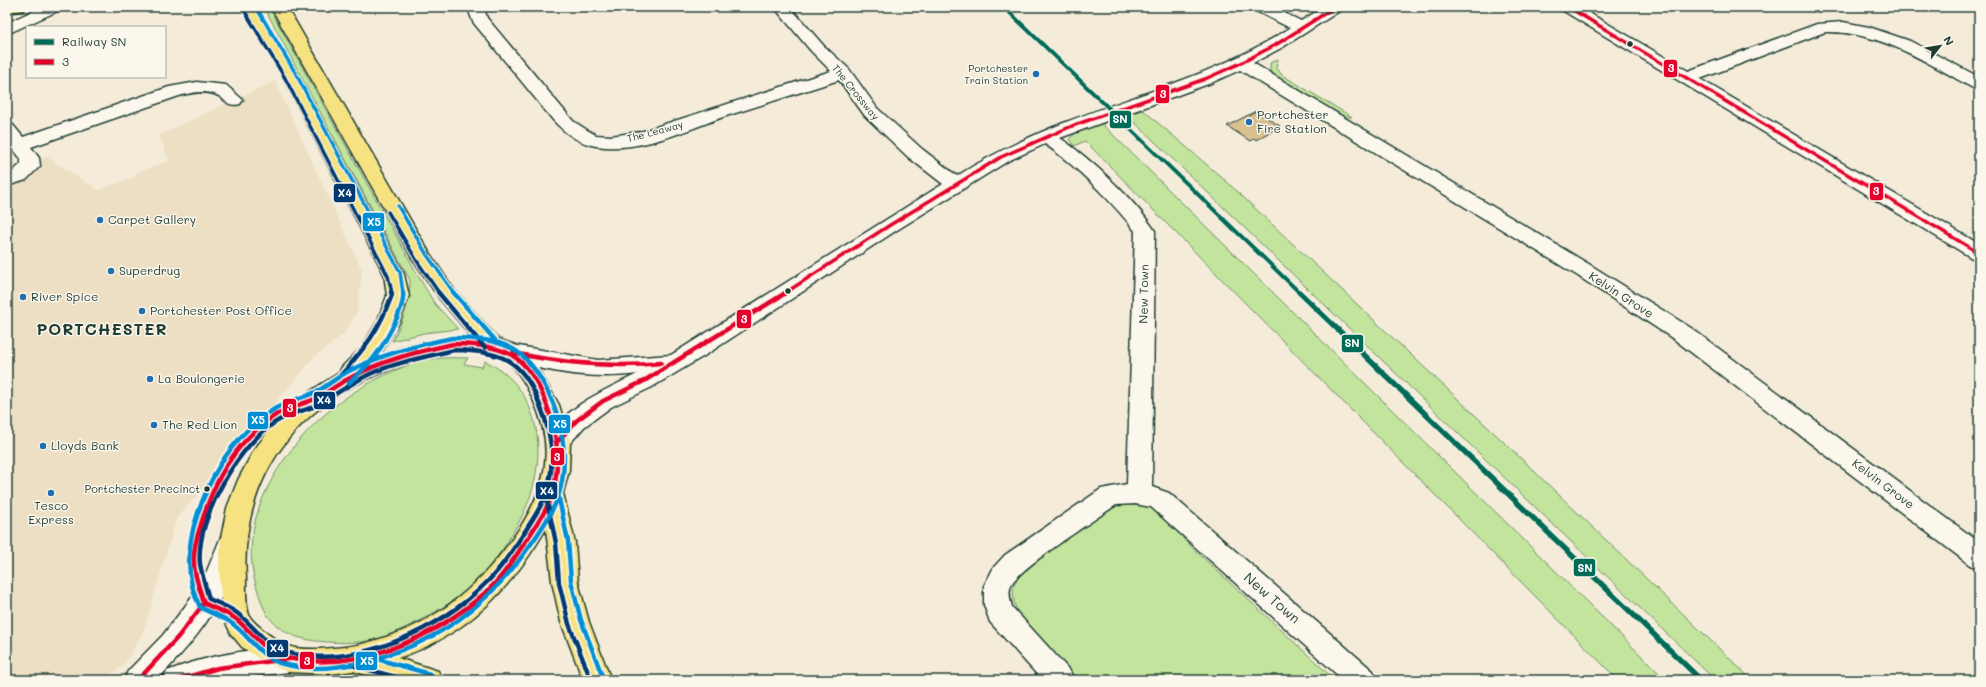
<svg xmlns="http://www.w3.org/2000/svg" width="1986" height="687" font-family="Mali,sans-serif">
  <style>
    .built { fill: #ecdfc3 }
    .green { fill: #c2e49d; stroke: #709068 }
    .building { fill: #d8c08f; stroke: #1f3d34 }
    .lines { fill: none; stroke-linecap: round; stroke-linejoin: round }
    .minor-casing { stroke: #1f3d34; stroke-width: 3 }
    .major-casing { stroke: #1f3d34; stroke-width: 3 }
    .minor { fill: #fbf7ec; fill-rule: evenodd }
    .major { fill: #f6e281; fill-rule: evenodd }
    .bus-1-far1-casing { stroke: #fbf7ec; stroke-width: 6 }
    .bus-1-casing { stroke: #fbf7ec; stroke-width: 8 }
    .bus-2-far1-casing { stroke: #fbf7ec; stroke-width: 6 }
    .bus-2-casing { stroke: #fbf7ec; stroke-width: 8 }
    .bus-3-far1-casing { stroke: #fbf7ec; stroke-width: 6 }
    .bus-3-casing { stroke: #fbf7ec; stroke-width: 8 }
    .bus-1-far1 { stroke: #e4002b; stroke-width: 3.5 }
    .bus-1 { stroke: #e4002b; stroke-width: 4.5 }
    .bus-2-far1 { stroke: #013970; stroke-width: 3.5 }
    .bus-2 { stroke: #013970; stroke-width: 4.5 }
    .bus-3-far1 { stroke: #008ed4; stroke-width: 3.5 }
    .bus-3 { stroke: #008ed4; stroke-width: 4.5 }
    .rail-1-far1-casing { stroke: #fbf7ec; stroke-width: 6 }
    .rail-1-casing { stroke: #fbf7ec; stroke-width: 8 }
    .rail-1-far1 { stroke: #006b56; stroke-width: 4 }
    .rail-1 { stroke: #006b56; stroke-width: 5.5 }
    .bus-dot { fill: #1f3d34; stroke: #fbf7ec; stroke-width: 1.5 }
    .poi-dot { fill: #1f6fb2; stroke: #fbf7ec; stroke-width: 1.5 }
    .labels { text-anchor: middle; stroke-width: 3; stroke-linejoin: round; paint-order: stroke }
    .far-poi-label { font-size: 10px; fill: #1f3d34; stroke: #fbf7ec; text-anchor: end }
    .far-street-label { font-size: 10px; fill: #1f3d34; stroke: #fbf7ec }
    .bus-label { font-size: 11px; fill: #1f3d34; stroke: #fbf7ec; text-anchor: end }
    .poi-label { font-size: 12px; fill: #1f3d34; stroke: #fbf7ec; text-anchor: start }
    .street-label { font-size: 12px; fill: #1f3d34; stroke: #fbf7ec }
    .near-street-label { font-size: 14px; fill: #1f3d34; stroke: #fbf7ec }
    .district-label { font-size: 16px; font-weight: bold; letter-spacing: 1px; fill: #1f3d34; stroke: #fbf7ec }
    .line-badge { stroke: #fbf7ec; stroke-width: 1.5 }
    .badge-label { font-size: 11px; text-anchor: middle; font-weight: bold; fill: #fff }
  </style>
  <rect width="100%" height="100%" fill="#f4ecd9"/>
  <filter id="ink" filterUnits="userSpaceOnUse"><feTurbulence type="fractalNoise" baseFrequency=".025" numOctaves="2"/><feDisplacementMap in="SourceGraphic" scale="8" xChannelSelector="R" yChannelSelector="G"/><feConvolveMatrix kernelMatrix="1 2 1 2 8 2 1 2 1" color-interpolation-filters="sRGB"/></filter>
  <g filter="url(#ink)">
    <path class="built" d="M275,81l87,189 -5,42 -13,22 -30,23 -138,163 -32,110 -20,35 -22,15h-95v-528l11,14 29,-9 51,33 37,-13v-4l34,-12 -10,-26z"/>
    <path class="green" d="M264,7h3l5,6 152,273 11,18 23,25 -34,4 -32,8c11,-20 18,-38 18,-61z
      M1278,59l-2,8 6,8 70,42h-9l-68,-40 -5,-6v-8z
      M1143,110l84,72 282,265 243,233h-37l-588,-565z
      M1099,121l567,559h-48l-533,-539 -11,5 -5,-7 9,-8z
      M468,358l-4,6 18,3 3,-6c59,28 64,100 38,153 -12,25 -28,48 -48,68 -22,23 -72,50 -103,58 -14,3 -29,3 -44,2 -21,-1 -41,-5 -56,-21 -9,-10 -12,-23 -16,-36 -25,-82 52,-173 123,-207 16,-8 36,-17 54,-19 12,-2 24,-1 35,-1z
      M1123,503l31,1 24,23 6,13 151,140h-260l-56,-62 -5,-16 -1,-15 12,-20 84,-60z"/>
    <path class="building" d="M1256,111l24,15 -24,14 -2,-2 -4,3 -23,-15z"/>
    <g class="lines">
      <defs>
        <path id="minor" d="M41,7h21l-2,3 -53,24v-11z
          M471,7h16l-2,4 2,7 86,103 14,9 9,5 14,1 30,-4 191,-61 -20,-20 -37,-44h16l33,38 26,24 28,39 45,41 35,27c35,-22 71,-39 109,-54 78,-30 152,-48 224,-94l-36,-18 -2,-3h20l29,14 23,-14h19l-2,3 -58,37 -30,16 339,203 99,62 288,214v26l-9,-3 -295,-225 -97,-64 -338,-206 -29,13 -151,55c30,20 76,63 95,93l-3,256 17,6 204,178 4,9h-34l-192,-173 -16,-3 -19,1c-20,14 -97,63 -105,80 -3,7 -1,15 1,22l58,64 4,9h-32l-52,-58 -6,-17v-19l10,-19 11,-12 96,-66 26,-5 8,-253c-22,-29 -60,-66 -90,-87l-37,17 -111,69 -193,126 -52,31 -41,20 -27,20 -18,21 -8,2 -8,-2 -4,-7c18,-35 58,-50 91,-67 -44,6 -90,-2 -132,-15l-3,-6 3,-6 8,-2 85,15 73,-5 272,-171 -35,-27 -43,-41 -26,-36c-37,12 -75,24 -113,36 -40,14 -86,37 -130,30 -18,-3 -31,-13 -43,-26l-80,-98 -4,-11z
          M1560,7h19l109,64 129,-47 26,-2 26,5 41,14 69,36v12l-6,-1c-47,-26 -93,-57 -148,-56l-125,47 279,165v16l-7,-2 -410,-248z
          M197,82l29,3 17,15 -3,4c-15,4 -14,-7 -26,-10 -11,-4 -24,-1 -35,2l-148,51 8,11 1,8 -14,14 -19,6v-12l5,-2 9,-8v-5l-14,-18v-17l6,1 10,12 146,-50z
          M230,534l9,3 4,8c-8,20 -15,41 -26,60 -16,28 -38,52 -60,75h-33l4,-9 35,-36 30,-39 11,-18 17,-41z
          M289,646l10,4 4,9 -4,9 -10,4 -66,8h-60l4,-9c40,-16 80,-21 122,-25z"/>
        <path id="major" d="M7,7h19l-2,3 -17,3z
          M241,7h16l41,68 106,199 5,22 -10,26 -19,33c29,-10 59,-19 91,-19l-32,-38 -27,-40 -141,-251h16l143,247 23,34 45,51 17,6 18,15 26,45 11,37 -1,28 -6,23 12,49 3,40 11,40 22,58h-28l-22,-58 -9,-40 -6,-53c-36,61 -79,106 -148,129l40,13 4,9h-59l-30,-9 -22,3 -43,-2 -24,-10 -22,-15 -11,-13 -9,-20 -3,-46 2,-30 6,-30 11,-28 16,-30 25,-32 30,-26 30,-19 3,-6 20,-20 15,-25 10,-26 -3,-22 -102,-199zM453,352c44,0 59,3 79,45 25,53 14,94 -19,141 -39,55 -84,90 -151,106 -18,4 -58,8 -75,2 -8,-4 -17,-10 -24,-16 -4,-4 -10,-8 -13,-13 -5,-10 -4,-27 -4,-38 -4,-60 15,-116 59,-158 41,-39 94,-58 148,-69z"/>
      </defs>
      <use href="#minor" class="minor-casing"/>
      <use href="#major" class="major-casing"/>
      <use href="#minor" class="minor"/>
      <use href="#major" class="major"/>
      <defs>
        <path id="bus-1-far1" d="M1568,7l411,246
          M785,293l105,-68 111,-68 71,-31 133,-47 36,-16 36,-19 58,-37"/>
        <path id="bus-1" d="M453,344c50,1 74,8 93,59 10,25 14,53 9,80 -4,21 -16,38 -27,55 -13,19 -25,39 -42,54 -52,46 -129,81 -199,66 -22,-5 -34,-25 -51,-39 -9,-7 -22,-10 -32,-16 -4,-13 -10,-27 -10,-41 -1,-14 4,-28 8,-41 13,-43 37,-83 75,-107 13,-8 29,-10 42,-17 11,-6 20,-14 31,-19 32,-18 67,-26 103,-34z
          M513,353c49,10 98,15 148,10
          M558,441l18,-20 27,-20 41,-20 143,-89
          M138,680l40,-43 26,-34
          M177,680l41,-12 71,-9"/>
        <path id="bus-2-far1" d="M244,10l41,68 103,198 4,17
          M388,212l29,49 22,32"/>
        <path id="bus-2" d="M438,292l47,56
          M454,350c45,1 68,8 85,53 11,25 16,53 10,80 -4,19 -15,34 -25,50 -11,17 -22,34 -36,48 -47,48 -131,88 -199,72 -23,-5 -34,-27 -52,-40 -8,-6 -19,-10 -28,-14 -3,-11 -7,-24 -9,-35 -5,-45 41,-125 81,-145 10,-6 23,-8 34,-13 19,-10 36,-23 55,-32 26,-12 56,-17 84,-24z
          M341,375c25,-28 38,-45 51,-80l-1,-3
          M546,496l10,47 3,40 10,41 22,56
          M352,665l54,15"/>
        <path id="bus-3-far1" d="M256,7l39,65 105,200 3,21
          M398,206l29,49 27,38"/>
        <path id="bus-3" d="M453,292l42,48
          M452,338c-35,7 -69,16 -101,32 -12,6 -22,14 -33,21 -14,7 -29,9 -42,17 -40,24 -65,65 -79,108 -10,29 -12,62 3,91 10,6 21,9 30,15 19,13 30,36 53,42 26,7 55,4 80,-2 75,-18 125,-56 168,-118 10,-14 21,-30 27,-47 11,-34 6,-73 -10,-105 -23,-47 -45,-53 -95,-54
          M349,383c8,-8 19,-17 26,-27 9,-12 31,-49 28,-64
          M558,494l10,47 3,40 10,39 22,58
          M356,653l74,21"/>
      </defs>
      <use href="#bus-1-far1" class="bus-1-far1-casing"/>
      <use href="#bus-1" class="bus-1-casing"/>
      <use href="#bus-2-far1" class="bus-2-far1-casing"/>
      <use href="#bus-2" class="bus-2-casing"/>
      <use href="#bus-3-far1" class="bus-3-far1-casing"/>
      <use href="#bus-3" class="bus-3-casing"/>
      <use href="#bus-1-far1" class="bus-1-far1"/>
      <use href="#bus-1" class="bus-1"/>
      <use href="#bus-2-far1" class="bus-2-far1"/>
      <use href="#bus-2" class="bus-2"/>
      <use href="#bus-3-far1" class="bus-3-far1"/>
      <use href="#bus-3" class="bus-3"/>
      <defs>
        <path id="rail-1-far1" d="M1004,7l296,286"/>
        <path id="rail-1" d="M1299,292l402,388"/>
      </defs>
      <use href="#rail-1-far1" class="rail-1-far1-casing"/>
      <use href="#rail-1" class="rail-1-casing"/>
      <use href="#rail-1-far1" class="rail-1-far1"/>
      <use href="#rail-1" class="rail-1"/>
    </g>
  </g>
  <g class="bus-dot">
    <circle cx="1630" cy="44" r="3.5"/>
    <circle cx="788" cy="291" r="3.5"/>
    <circle cx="207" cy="489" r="3.5"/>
  </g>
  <g class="poi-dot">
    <circle cx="1036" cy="74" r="4"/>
    <circle cx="1249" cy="122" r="4"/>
    <circle cx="100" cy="220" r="4"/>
    <circle cx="111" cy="271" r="4"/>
    <circle cx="23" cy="297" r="4"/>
    <circle cx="142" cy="311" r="4"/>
    <circle cx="150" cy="379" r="4"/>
    <circle cx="154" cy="425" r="4"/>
    <circle cx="43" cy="446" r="4"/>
    <circle cx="51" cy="493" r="4"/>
  </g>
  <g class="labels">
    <g class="far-poi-label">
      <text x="1028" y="72">Portchester<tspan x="1028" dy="12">Train Station</tspan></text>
    </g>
    <g class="far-street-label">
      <text transform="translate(856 92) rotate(51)" y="4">The Crossway</text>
      <text transform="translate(655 131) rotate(-15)" y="4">The Leaway</text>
    </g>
    <g class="bus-label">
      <text x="200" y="493">Portchester Precinct</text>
    </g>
    <g class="poi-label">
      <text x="1257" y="119">Portchester<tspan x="1257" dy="14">Fire Station</tspan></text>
      <text x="108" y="224">Carpet Gallery</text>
      <text x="119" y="275">Superdrug</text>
      <text x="31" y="301">River Spice</text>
      <text x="150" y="315">Portchester Post Office</text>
      <text x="158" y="383">La Boulongerie</text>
      <text x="162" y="429">The Red Lion</text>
      <text x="51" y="450">Lloyds Bank</text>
      <text x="51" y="510" text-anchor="middle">Tesco<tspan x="51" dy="14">Express</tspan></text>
    </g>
    <g class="street-label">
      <text transform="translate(1144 294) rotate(-89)" y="4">New Town</text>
      <text transform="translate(1621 295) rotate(33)" y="4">Kelvin Grove</text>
      <text transform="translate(1883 484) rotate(37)" y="4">Kelvin Grove</text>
    </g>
    <g class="near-street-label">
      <text transform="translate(1272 598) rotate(41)" y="5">New Town</text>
    </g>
    <g class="district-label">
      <text x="102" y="335">PORTCHESTER</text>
    </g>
  </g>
  <g class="line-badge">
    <rect x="1663" y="59" width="15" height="19" rx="4" fill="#e4002b"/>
    <rect x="1155" y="84" width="15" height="20" rx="4" fill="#e4002b"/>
    <rect x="1109" y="110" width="23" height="19" rx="4" fill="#006b56"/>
    <rect x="1869" y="182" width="15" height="19" rx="4" fill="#e4002b"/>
    <rect x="333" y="183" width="23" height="20" rx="4" fill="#013970"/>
    <rect x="362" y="212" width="23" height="20" rx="4" fill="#008ed4"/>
    <rect x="736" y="309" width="16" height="20" rx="4" fill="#e4002b"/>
    <rect x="1341" y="334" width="23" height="19" rx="4" fill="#006b56"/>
    <rect x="313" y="391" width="23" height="19" rx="4" fill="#013970"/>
    <rect x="282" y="398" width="15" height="20" rx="4" fill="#e4002b"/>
    <rect x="247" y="411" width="22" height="19" rx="4" fill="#008ed4"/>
    <rect x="548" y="414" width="23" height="20" rx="4" fill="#008ed4"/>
    <rect x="550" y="447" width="15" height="19" rx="4" fill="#e4002b"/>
    <rect x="535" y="481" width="23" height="19" rx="4" fill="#013970"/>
    <rect x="1573" y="558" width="23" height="19" rx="4" fill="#006b56"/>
    <rect x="266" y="639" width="23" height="19" rx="4" fill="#013970"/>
    <rect x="299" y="651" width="16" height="19" rx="4" fill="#e4002b"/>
    <rect x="355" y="651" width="23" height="20" rx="4" fill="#008ed4"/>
  </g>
  <g class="badge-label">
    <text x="1671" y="72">3</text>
    <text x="1163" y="98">3</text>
    <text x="1120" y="123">SN</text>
    <text x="1876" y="195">3</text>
    <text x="345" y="197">X4</text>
    <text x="374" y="226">X5</text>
    <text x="744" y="323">3</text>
    <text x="1352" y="347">SN</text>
    <text x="324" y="404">X4</text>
    <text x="290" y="412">3</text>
    <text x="258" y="424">X5</text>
    <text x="560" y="428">X5</text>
    <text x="557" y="461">3</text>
    <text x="547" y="495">X4</text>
    <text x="1585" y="572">SN</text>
    <text x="277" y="652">X4</text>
    <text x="307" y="665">3</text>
    <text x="367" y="665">X5</text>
  </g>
  <rect width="1986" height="687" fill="none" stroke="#fbf7ec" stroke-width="24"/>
  <rect x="12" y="12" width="1962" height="663" fill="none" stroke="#1f3d34" stroke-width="1.5" filter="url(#ink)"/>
  <rect x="26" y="26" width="140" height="52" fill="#fbf7ec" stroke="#a3ada2"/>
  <rect x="34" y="39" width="20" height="6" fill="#006b56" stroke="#a3ada2"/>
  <text x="62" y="46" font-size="12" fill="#1f3d34">Railway SN</text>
  <rect x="34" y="59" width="20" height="6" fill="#e4002b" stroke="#a3ada2"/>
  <text x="62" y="66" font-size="12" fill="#1f3d34">3</text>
  <g transform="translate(1940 46) rotate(59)" stroke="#fbf7ec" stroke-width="3" paint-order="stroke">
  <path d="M0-3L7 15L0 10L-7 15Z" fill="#1f3d34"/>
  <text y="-6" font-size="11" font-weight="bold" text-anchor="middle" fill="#1f3d34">N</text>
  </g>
</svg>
